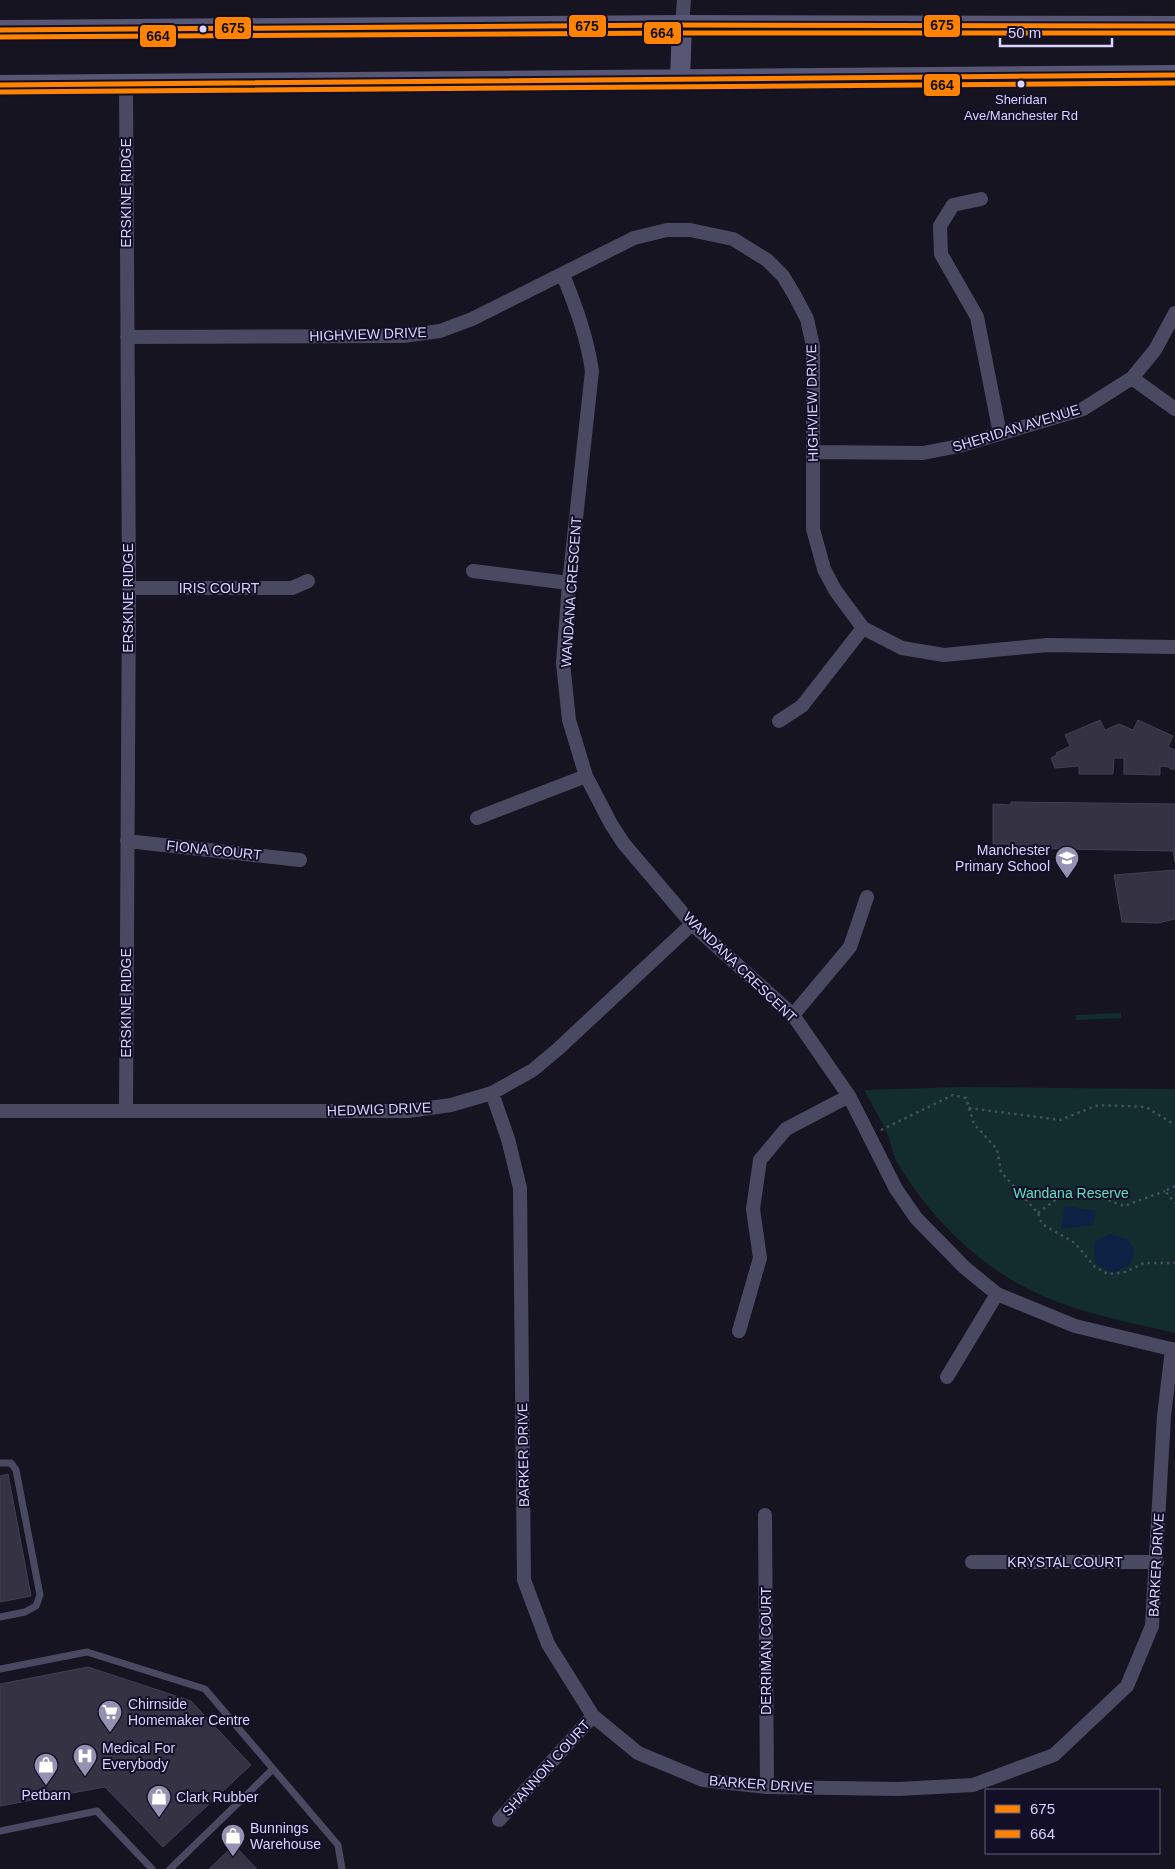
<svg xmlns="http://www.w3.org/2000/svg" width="1175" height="1869" font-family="Helvetica,sans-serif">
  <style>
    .green { fill: #132c2d }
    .water { fill: #0d2144 }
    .building { fill: #343243; stroke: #433f54 }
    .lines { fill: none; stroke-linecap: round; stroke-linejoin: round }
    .path { stroke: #44505f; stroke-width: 2.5; stroke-dasharray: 2.5 4; stroke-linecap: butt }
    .service { stroke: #4a4962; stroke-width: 7 }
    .minor { stroke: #4a4962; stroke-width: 14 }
    .secondary { stroke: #575674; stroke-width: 20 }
    .bus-1-casing { stroke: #130f26; stroke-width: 9 }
    .bus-2-casing { stroke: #130f26; stroke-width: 9 }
    .bus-1 { stroke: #ff8200; stroke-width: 5 }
    .bus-2 { stroke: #ff8200; stroke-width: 5 }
    .bus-dot { fill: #d9d4ff; stroke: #130f26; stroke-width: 2 }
    .labels { text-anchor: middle; stroke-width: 4; stroke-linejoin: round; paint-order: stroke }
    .bus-label { font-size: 13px; fill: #d9d4ff; stroke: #130f26 }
    .street-label { font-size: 14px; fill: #d9d4ff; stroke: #130f26 }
    .poi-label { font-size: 14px; fill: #d9d4ff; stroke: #130f26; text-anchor: start }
    .park-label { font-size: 14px; fill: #5fe0c0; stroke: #130f26 }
    .line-badge { stroke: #130f26; stroke-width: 2 }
    .pale-badge-label { font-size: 14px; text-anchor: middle; font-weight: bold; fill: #111 }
  </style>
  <rect width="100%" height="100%" fill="#161421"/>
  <path class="green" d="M1121,1013v5l-45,2v-5z
    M960,1087l215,2v244c-34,-8 -70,-15 -103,-26 -75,-23 -136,-79 -175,-145 -5,-9 -6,-20 -10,-29 -7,-14 -15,-29 -23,-43z"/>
  <path class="water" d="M1065,1206l31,5 -3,14 -32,4z
    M1109,1234l18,5 6,8 1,8 -6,11 -15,7 -17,-9 -2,-11 1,-11z"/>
  <path class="building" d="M1100,720l5,10 14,-6 14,6 5,-10 35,16 -5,11 7,3v19h-5v-2l-10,-1v9l-36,-1v-16h-10l-1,16h-34v-8l-24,2 -4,-10 6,-3 -1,-2 14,-7 -5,-11z
    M1011,802l164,2v58l-2,-11 -164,-3v-4h-16v-40l18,1z
    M1175,870v49l-17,4 -36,-1 -8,-47z
    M8,1474l23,122 -31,6v-126z
    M88,1667l103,34 60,64 -88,82 -58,-60 -105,19v-122z
    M234,1845l23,24h-48z"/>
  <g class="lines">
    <path class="path" d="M969,1108l91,12 38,-15 48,2 29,18
      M881,1130l72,-35 13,3 8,26 23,25 4,23 37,41 4,11 33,19 19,23 14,8 17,-2 19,-9h31
      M1175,1186l-10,5 10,12
      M1038,1213l25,-19h29l32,12 41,-15"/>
    <path class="service" d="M0,1463h11l5,7 24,125 -4,11 -11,6 -25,5
      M0,1669l87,-17 118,37 133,156 4,24
      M0,1831l97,-20 55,58
      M170,1869l103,-100"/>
    <path class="minor" d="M682,25l2,-25
      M126,85l3,503 -3,523
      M981,199l-28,6 -13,21 1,28 36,63 23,117
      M563,275c13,32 24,62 29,96l-23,212 -6,80 6,57 17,56 25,48 13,20 68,80 101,91 56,81 47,93 20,29 48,49 33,27 78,32 100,24
      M127,337l276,-1 37,-5 32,-12 162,-81 33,-8h23l43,9 34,21 16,16 12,20 12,23 6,27v183l11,40 11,21 28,38 39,20 42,7 103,-10 128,2
      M1132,378l43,31
      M814,452l109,1 36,-7 124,-37 49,-31 23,-28 20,-37
      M473,571l96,12
      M129,588h163l16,-7
      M779,721l23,-15 61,-78
      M477,818l109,-42
      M127,841l173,19
      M793,1015l57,-68 17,-50
      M492,1093l16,46 12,49 4,392 24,64 45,72 45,37 65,27 64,7 132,2 74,-4 81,-30 73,-69 25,-60 12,-210 8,-67
      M0,1111h408l43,-6 41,-12 41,-23 25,-21 134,-125
      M739,1331l21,-73 -7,-49 7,-49 26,-31 63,-33
      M947,1377l50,-83
      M765,1515l2,272
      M972,1562h185
      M499,1820l94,-104"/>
    <path class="secondary" d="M0,30l682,-5 493,1
      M680,79l2,-54
      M0,85l1175,-10"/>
    <defs>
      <path id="bus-1" d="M0,30l682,-5 493,1
        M0,85l1175,-10"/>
      <path id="bus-2" d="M0,37l682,-4h493
        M0,92l1175,-9"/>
    </defs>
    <use href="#bus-1" class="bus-1-casing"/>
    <use href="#bus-2" class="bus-2-casing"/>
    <use href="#bus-1" class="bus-1"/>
    <use href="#bus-2" class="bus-2"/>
  </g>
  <defs>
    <symbol id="school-pin" viewBox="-11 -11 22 30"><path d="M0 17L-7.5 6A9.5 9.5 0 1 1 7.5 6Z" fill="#9591b1" stroke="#130f26"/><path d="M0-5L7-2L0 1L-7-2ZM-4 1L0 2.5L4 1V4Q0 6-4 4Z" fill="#fff"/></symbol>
    <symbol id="supermarket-pin" viewBox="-11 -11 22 30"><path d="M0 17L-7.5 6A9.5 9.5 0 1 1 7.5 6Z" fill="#9591b1" stroke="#130f26"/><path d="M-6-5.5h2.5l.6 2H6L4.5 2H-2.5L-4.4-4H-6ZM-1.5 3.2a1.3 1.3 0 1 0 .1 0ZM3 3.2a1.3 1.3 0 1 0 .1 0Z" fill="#fff"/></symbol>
    <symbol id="hospital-pin" viewBox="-11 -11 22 30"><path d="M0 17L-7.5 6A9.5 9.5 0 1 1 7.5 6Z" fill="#9591b1" stroke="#130f26"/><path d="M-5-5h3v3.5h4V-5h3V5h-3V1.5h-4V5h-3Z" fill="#fff"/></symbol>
    <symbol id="shop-pin" viewBox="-11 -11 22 30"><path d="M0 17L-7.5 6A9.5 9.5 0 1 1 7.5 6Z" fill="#9591b1" stroke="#130f26"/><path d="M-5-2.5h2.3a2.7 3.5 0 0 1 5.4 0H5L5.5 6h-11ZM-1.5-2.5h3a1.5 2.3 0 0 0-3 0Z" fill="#fff"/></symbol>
  </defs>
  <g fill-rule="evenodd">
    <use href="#school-pin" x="1053" y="844" width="28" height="38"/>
    <use href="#supermarket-pin" x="96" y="1698" width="28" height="38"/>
    <use href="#hospital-pin" x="71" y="1742" width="28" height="38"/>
    <use href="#shop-pin" x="32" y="1751" width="28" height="38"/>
    <use href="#shop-pin" x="145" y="1783" width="28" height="38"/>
    <use href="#shop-pin" x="219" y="1822" width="28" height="38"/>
  </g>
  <g class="bus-dot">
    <circle cx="203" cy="29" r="4.5"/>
    <circle cx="1021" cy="84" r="4.5"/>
  </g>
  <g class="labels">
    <g class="bus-label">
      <text x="1021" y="104">Sheridan<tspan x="1021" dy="16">Ave/Manchester Rd</tspan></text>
    </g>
    <g class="street-label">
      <text transform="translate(126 193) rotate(-90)" y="5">ERSKINE RIDGE</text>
      <text transform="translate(368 334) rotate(-2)" y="5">HIGHVIEW DRIVE</text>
      <text transform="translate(812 403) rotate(-91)" y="5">HIGHVIEW DRIVE</text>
      <text transform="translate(1016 428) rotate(-17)" y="5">SHERIDAN AVENUE</text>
      <text x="219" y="593">IRIS COURT</text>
      <text transform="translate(571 592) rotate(-86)" y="5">WANDANA CRESCENT</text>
      <text transform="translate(128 598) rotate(-90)" y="5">ERSKINE RIDGE</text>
      <text transform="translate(214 850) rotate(6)" y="5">FIONA COURT</text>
      <text transform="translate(740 967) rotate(44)" y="5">WANDANA CRESCENT</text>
      <text transform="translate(126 1003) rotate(-90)" y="5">ERSKINE RIDGE</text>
      <text transform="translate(379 1109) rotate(-2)" y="5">HEDWIG DRIVE</text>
      <text transform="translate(523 1455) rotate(-91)" y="5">BARKER DRIVE</text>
      <text x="1065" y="1567">KRYSTAL COURT</text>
      <text transform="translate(1156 1565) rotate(-87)" y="5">BARKER DRIVE</text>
      <text transform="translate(766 1651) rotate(-90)" y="5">DERRIMAN COURT</text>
      <text transform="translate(546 1768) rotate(-48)" y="5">SHANNON COURT</text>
      <text transform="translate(761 1784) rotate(4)" y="5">BARKER DRIVE</text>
    </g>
    <g class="poi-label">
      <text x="1050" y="855" text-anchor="end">Manchester<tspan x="1050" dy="16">Primary School</tspan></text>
      <text x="128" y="1709">Chirnside<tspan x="128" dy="16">Homemaker Centre</tspan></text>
      <text x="102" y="1753">Medical For<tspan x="102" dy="16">Everybody</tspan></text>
      <text x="46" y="1800" text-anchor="middle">Petbarn</text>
      <text x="176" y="1802">Clark Rubber</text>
      <text x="250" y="1833">Bunnings<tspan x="250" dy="16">Warehouse</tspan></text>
    </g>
    <g class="park-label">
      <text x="1071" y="1198">Wandana Reserve</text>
    </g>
  </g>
  <g class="line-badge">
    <rect x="923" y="14" width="38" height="24" rx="5" fill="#ff8200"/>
    <rect x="568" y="14" width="39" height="24" rx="5" fill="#ff8200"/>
    <rect x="214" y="16" width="38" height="24" rx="5" fill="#ff8200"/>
    <rect x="643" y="21" width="39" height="24" rx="5" fill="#ff8200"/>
    <rect x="139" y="24" width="38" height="24" rx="5" fill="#ff8200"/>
    <rect x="923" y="73" width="38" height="24" rx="5" fill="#ff8200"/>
  </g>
  <g class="pale-badge-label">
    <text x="942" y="30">675</text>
    <text x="587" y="31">675</text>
    <text x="233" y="33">675</text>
    <text x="662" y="38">664</text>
    <text x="158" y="41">664</text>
    <text x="942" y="90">664</text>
  </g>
  <rect x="985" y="1789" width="175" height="65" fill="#130f26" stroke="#625e7d"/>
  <rect x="995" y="1805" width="25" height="8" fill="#ff8200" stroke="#625e7d"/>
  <text x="1030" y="1814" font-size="15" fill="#d9d4ff">675</text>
  <rect x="995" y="1830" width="25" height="8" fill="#ff8200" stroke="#625e7d"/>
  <text x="1030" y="1839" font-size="15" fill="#d9d4ff">664</text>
  <path d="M1000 38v8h112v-8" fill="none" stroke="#d9d4ff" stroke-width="2.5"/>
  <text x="1008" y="38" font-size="15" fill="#d9d4ff" stroke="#130f26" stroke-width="4" paint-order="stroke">50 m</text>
</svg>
